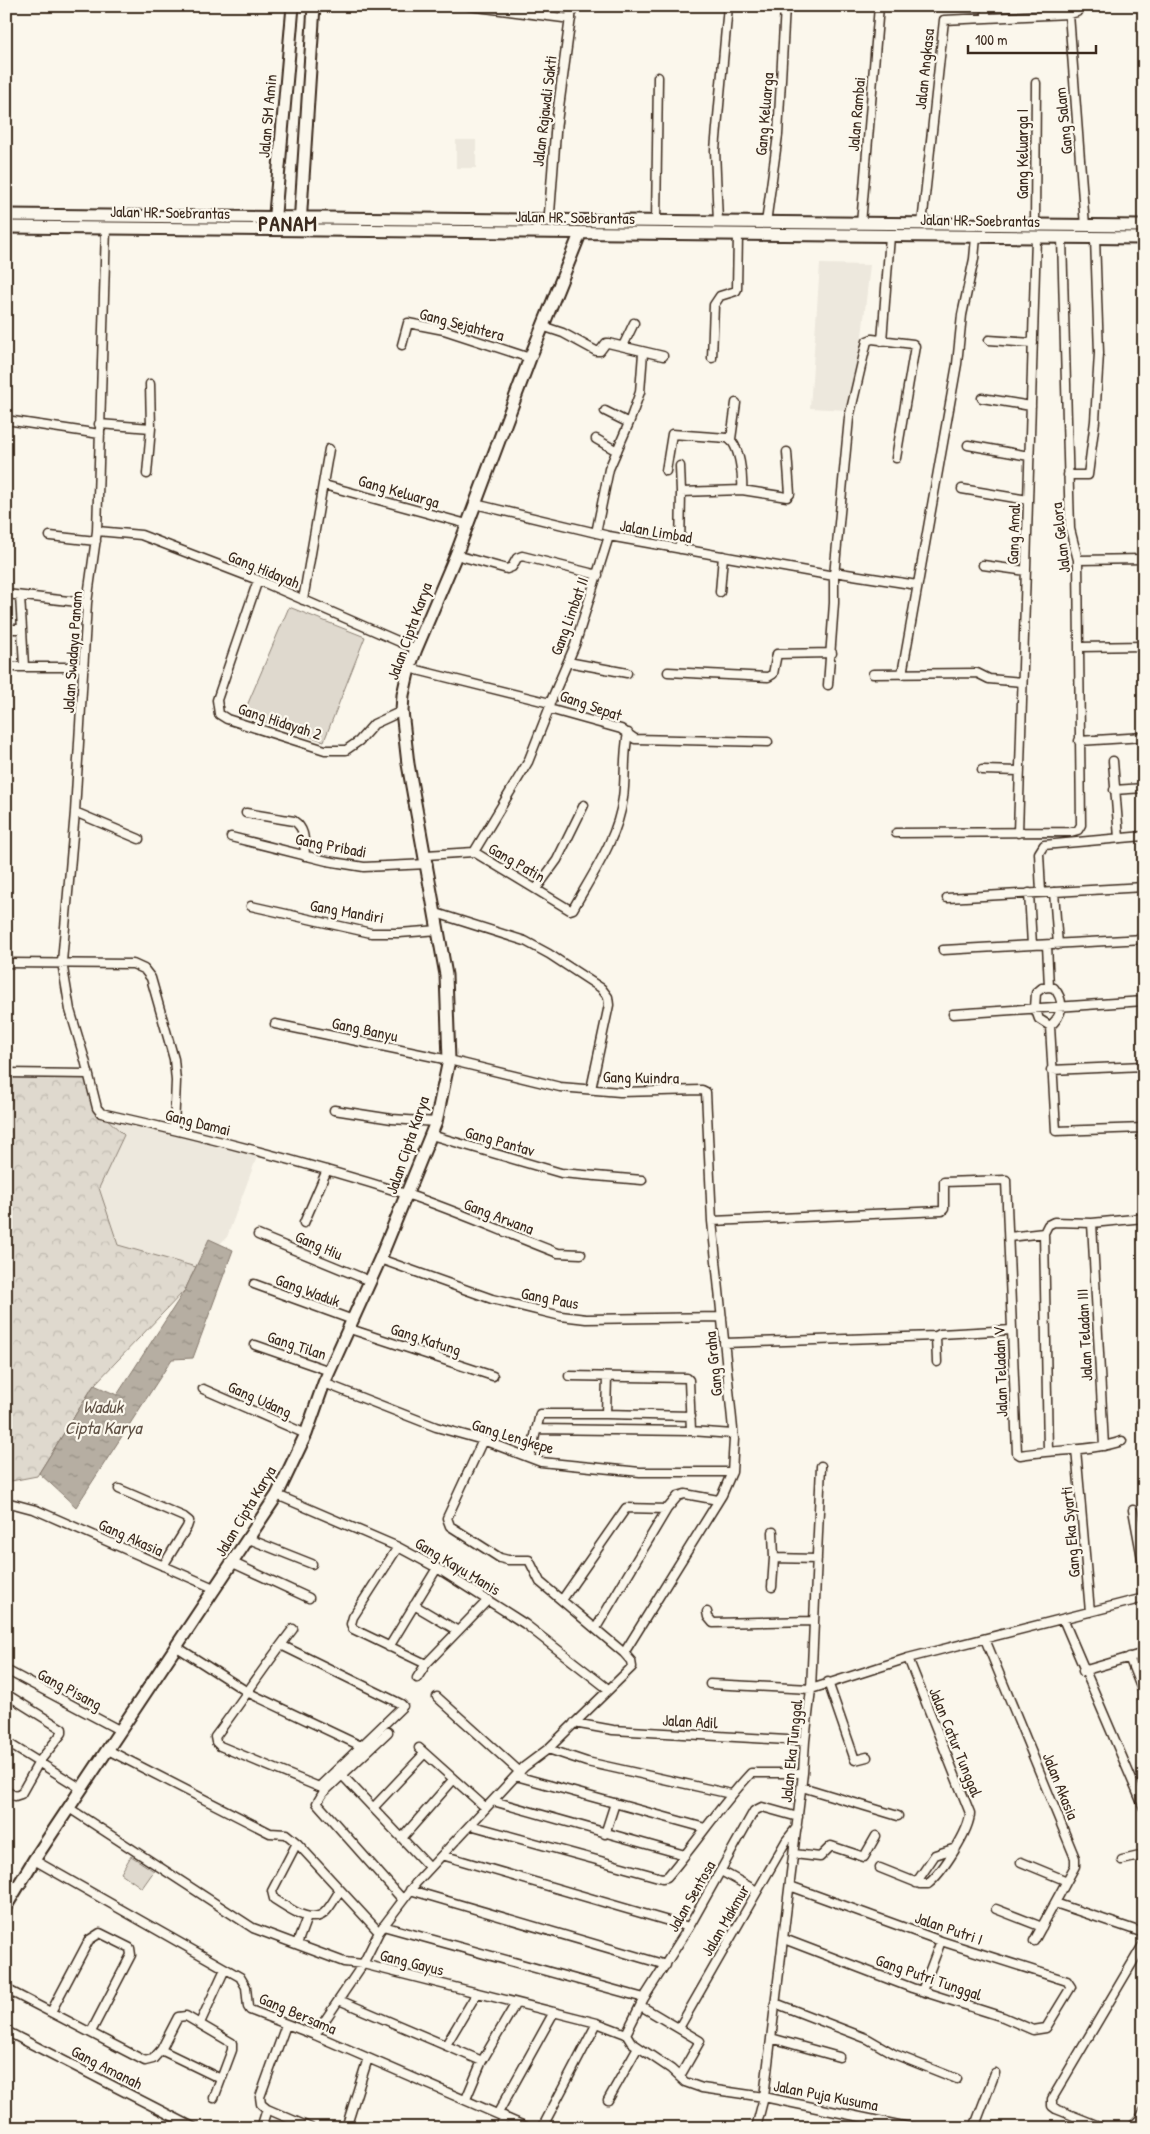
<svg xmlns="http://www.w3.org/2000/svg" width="1150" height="2134" font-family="'Patrick Hand',sans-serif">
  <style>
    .built { fill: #ede8dd }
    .forest { fill: url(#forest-crowns); stroke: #8d8276 }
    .pitch { fill: #dfd9ce; stroke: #8d8276 }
    .water { fill: url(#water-ripples); stroke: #85796d }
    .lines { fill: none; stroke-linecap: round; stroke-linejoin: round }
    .minor-casing { stroke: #3b2a1e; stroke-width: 11 }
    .tertiary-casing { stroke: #3b2a1e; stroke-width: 12 }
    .primary-casing { stroke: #3b2a1e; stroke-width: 15 }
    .minor { stroke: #fbf7ec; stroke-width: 8 }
    .tertiary { stroke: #fbf7ec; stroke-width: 9 }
    .primary { stroke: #fbf7ec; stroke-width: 11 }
    .labels { text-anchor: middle; stroke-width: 4.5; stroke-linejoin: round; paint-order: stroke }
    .street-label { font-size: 16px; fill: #3b2a1e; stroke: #fbf7ec }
    .water-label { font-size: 18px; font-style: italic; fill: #605246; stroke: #fbf7ec }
    .district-label { font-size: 21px; font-weight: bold; letter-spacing: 1px; fill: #3b2a1e; stroke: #fbf7ec }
  </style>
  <defs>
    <pattern id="forest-crowns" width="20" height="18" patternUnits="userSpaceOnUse" patternTransform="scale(1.25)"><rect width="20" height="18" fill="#dfd9ce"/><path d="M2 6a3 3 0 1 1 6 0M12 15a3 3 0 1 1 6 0" fill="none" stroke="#c0bab0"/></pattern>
    <pattern id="water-ripples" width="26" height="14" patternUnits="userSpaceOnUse" patternTransform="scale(1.25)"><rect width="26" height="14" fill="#b6aea2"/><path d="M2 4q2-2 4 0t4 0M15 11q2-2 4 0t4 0" fill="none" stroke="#958e83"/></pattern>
  </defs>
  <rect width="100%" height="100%" fill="#fbf7ec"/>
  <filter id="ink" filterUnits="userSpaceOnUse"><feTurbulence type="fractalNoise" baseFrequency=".02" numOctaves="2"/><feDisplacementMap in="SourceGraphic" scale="10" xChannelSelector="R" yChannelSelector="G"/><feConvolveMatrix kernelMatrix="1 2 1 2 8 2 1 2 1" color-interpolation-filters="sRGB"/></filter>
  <g filter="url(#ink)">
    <path class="built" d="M456,140h20v28h-20z
      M820,264l50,1 -11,98 -11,47 -38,-2z
      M93,1111l165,43 -31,83 -31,30 -11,23 -91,95 -57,91 -31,6z"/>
    <path class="forest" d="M6,1073l82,1 13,39 23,22 -25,53 19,57 78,22 -11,23 -91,95 -57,91 -31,6z"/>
    <path class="pitch" d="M289,607l76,30 -41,104 -81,-26z
      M131,1856l23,15 -12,17 -21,-15z"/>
    <path class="water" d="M209,1239l24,11 -40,108 -21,1 -96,148 -37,-34 55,-88 23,10 68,-105z"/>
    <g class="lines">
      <defs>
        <path id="minor" d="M469,6l102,13
          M986,6v12
          M1069,14l16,212
          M656,222l2,-145
          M718,222l-3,-72 13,-144
          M766,223l12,-88 7,-129
          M861,224l18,-218
          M922,224l22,-204 125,-6 8,-2 2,-6
          M1035,225l1,-142
          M106,228l-9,303 -10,72 -12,209 -13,150 8,48 15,50 12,48 4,5c102,23 205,49 305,81 51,17 102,40 152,59l23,1
          M542,326l21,7 33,18h4l6,-8h2l55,13
          M989,340l44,3
          M882,341l8,-105
          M402,345l6,-22 36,7 86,28
          M623,346l11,-23
          M712,358l2,-53 6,-9 16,-5 1,-2 1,-54
          M982,398l49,8
          M605,411l24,12
          M6,420l94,14
          M99,424l52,4
          M596,439l21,12
          M731,439l5,-36
          M968,445l61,11
          M680,466l1,26 -1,57
          M666,471l6,-37 55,4c13,5 16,40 15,52
          M147,474l4,-46 -1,-44
          M1068,475h20l7,-54 4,-68 -4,-115
          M324,485l143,39
          M962,489l66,11
          M681,492l61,-2 45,7 3,-3 -3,-42
          M475,504l134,32 225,40
          M97,531l44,4 117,45 158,69
          M596,533l13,-64 20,-46 11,-31 3,-39
          M50,536l46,5
          M456,555l51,14 5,-2 5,-9 5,-2 76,19
          M1078,560l66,-1
          M983,565l43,6
          M834,572l83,13
          M258,580l-41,120 2,14 8,5 98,31h21l13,-9 15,-17 28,-13
          M720,592l3,-36
          M6,594l81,9
          M303,600l26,-151
          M6,629h16l-2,-33
          M22,629l2,38
          M1079,647l65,-1
          M568,662l59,11
          M6,667h78
          M409,668l141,35 -1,6 72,20 14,10 133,3
          M668,672l100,5 5,-3 4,-20 55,-1
          M873,674l104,-1 12,6 33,3
          M902,674l55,-310 5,-49 12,-56 2,-22
          M828,685l6,-82v-27l15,-158 18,-77 5,-2 41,5 2,2 -19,112
          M550,703l25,-58 34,-109
          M1079,741l65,-4
          M1113,761l6,77
          M982,770l38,1
          M1114,790l30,-2
          M75,812l64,27
          M246,813l48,8c12,8 10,21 11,35
          M896,833l175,-1 7,-2 3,-5 -3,-265 -8,-31 -8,-291
          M1018,833l18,-596
          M231,837l96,24 37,6 64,-3
          M474,852l54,-90 21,-53
          M426,855l48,-3 96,58 3,-1c19,-34 45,-71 50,-111 3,-22 0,-41 5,-65
          M536,889l21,-29 27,-55
          M1041,892l-2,-39 5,-8 100,-9
          M1054,892l4,53
          M1029,893l3,52
          M947,898l197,-11
          M251,906l120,27h28l40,-3
          M436,913l89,28 24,13 52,34 7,9 1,8 -18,84
          M1047,945l2,42
          M943,950l201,-11
          M6,963l127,1 11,5 7,9 23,81 2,22 -2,48
          M1049,987l5,1c11,13 9,27 -4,38l-11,-7 -4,-11 1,-15 6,-5z
          M953,1014l191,-13
          M275,1024l174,36 111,27 60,5 82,-2 4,2 6,129 22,218 -2,33 -10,23 -98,158
          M1050,1026l6,105 88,-3
          M1051,1070l93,-4
          M6,1073l82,1
          M334,1110l58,9 44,3
          M431,1135l130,38 81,7
          M712,1221l230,-10 2,-2v-27l62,-2 11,273 3,2c31,-5 73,-4 102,-14
          M304,1223l23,-53
          M1092,1223l12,223
          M1044,1233l4,218
          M258,1235l112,46
          M1009,1237l35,-4 4,-8 6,-3 38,1 52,-5
          M380,1259l112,40 69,17 25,3 136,-2
          M254,1284l99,36
          M350,1329l143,47
          M724,1343l212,-7
          M255,1345l75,26
          M937,1362l-1,-26 4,-2 72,-4
          M569,1376l118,2 2,2 2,51
          M324,1383l112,44 47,13 58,22 99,10h92
          M203,1389l103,45
          M606,1414l85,2
          M536,1429l155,2 42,3
          M1076,1449l14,163
          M530,1457l10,-43h66l1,-37
          M119,1489l65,28 5,4 -2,6 -24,39
          M277,1495l121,52 39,21 88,56 83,65
          M6,1502l30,8 180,79
          M1133,1510l11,59
          M249,1539l63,25
          M398,1547l-45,70 -2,7 2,5 73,35
          M774,1558l43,1
          M233,1563l76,35
          M772,1587l2,-29 -1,-26
          M562,1600l64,-92 41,1 11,-13 7,-2 33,6
          M414,1605l44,26
          M707,1612l1,5 5,6 100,-2
          M1063,1619l81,189
          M596,1628l71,-119
          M985,1639l90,219v8l-41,75
          M281,1645l120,59 2,2 -84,81 -99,-41 -4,-4 -1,-5c27,-36 51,-73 78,-108
          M177,1647l72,46 112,53
          M389,1647l48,-79
          M1129,1657l15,38
          M6,1670l115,61
          M1083,1671l61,-18
          M417,1678l9,-14 62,-64
          M828,1682l27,78 12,-3
          M710,1684l101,5 97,-31 236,-60
          M6,1694l56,35v4l-23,29 -18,32 -6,2 -9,-5
          M437,1697l83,75
          M574,1723l39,7 192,11
          M388,1732l-65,61 -6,10 86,97
          M6,1742l76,47
          M419,1748l67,60
          M548,1749l39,13 144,32
          M108,1750l162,83 16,1 11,9 82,89
          M342,1775l88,93
          M516,1776l189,52
          M802,1787l96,29
          M493,1801l192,54
          M69,1808l184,120 91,34 19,2 234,59 29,11 5,8 40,27 14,13 17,6 62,9 149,31
          M373,1808l51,-54
          M470,1825l192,53 5,-1c29,-34 53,-71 84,-104h52
          M605,1834l10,-31
          M402,1838l51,-58
          M297,1843l-25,48 2,8c14,8 39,29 53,11 5,-6 9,-13 13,-20
          M794,1854l26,3 11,-11 33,11 12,-21
          M442,1855l247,72
          M34,1860l206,117 6,10 2,20 2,3 65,25 214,93
          M1122,1860l22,-5
          M1021,1862l46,19
          M880,1868l40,16h8c14,-11 42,-54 42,-71l-62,-155
          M721,1871l36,20
          M916,1883l19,-28 21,-7
          M410,1890l256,75
          M1055,1903l89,30
          M996,1909l46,18
          M383,1926l261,72
          M784,1939l128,49 91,29 30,13 13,-2 25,-41 -4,-6 -126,-40 -151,-55
          M297,1944l10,-27
          M6,1989l139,72 8,-2 8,-9 17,-33 8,-1 46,27v7l-18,48
          M922,1991l19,-50
          M339,2000l143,61
          M775,2003l93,36 26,15 63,25
          M641,2006l59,35 -20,35
          M51,2012l38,-72 11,-7 30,15 1,7 -40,77
          M200,2023l25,-54
          M286,2025l-26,72 1,7 6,5 44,19
          M679,2028l107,-187 11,-14
          M6,2031l189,97
          M626,2034l18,-36 45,-71 65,-116 8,-4 36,10
          M315,2035l48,-71 16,-32 37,-49 108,-116 24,-18 84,-82 -1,-6 -7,-8 -84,-71 -11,-22h-21l-8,-2 -50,-32 -3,-8 36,-78
          M771,2038l68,19
          M446,2045l31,-52
          M161,2050l60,29
          M466,2099l16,-38 34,-58
          M608,2100l30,-53
          M498,2113l56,-101
          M261,2128l6,-19
          M346,2128l22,-70
          M500,2128l4,-12
          M542,2128l55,-105
          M756,2128l8,-31 39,-324 2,-32 6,-52 10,-223
          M974,2128l21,-55
          M1104,2128l-48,-19 -4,-3v-7l92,-156
          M1131,2128l9,-9 4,-8"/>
        <path id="tertiary" d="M549,220l7,-94 16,-120"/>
        <path id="primary" d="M6,215l1138,11
          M274,225l19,-219
          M300,225l14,-219
          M6,227l1138,11
          M6,1906l28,-46 243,-365 29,-61 18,-51 56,-124 56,-137 13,-62 -3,-85 -38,-211 -6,-53 1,-16 6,-27 7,-19 40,-94 74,-197 50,-124"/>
      </defs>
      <use href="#minor" class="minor-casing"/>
      <use href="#tertiary" class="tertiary-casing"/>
      <use href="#primary" class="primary-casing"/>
      <use href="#minor" class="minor"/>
      <use href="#tertiary" class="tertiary"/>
      <use href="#primary" class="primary"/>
    </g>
  </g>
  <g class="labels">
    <g class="street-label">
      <text transform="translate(924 69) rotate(-84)" y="6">Jalan Angkasa</text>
      <text transform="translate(544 111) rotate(-83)" y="6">Jalan Rajawali Sakti</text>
      <text transform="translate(764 114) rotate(-85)" y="6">Gang Keluarga</text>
      <text transform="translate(856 114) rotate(-85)" y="6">Jalan Rambai</text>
      <text transform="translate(267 116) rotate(-85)" y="6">Jalan SM Amin</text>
      <text transform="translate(1063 121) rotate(-96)" y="6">Gang Salam</text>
      <text transform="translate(1022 154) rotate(-90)" y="6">Gang Keluarga I</text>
      <text transform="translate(170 212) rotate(1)" y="6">Jalan HR. Soebrantas</text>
      <text transform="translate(575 217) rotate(1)" y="6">Jalan HR. Soebrantas</text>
      <text transform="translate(980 220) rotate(1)" y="6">Jalan HR. Soebrantas</text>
      <text transform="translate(462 324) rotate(15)" y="6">Gang Sejahtera</text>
      <text transform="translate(399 491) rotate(16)" y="6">Gang Keluarga</text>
      <text transform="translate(656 531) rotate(10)" y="6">Jalan Limbad</text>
      <text transform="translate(1013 534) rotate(-88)" y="6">Gang Amal</text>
      <text transform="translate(1060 538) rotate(-97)" y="6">Jalan Gelora</text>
      <text transform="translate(264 569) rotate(22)" y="6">Gang Hidayah</text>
      <text transform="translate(569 616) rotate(-70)" y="6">Gang Limbat II</text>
      <text transform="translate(409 631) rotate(-70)" y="6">Jalan Cipta Karya</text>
      <text transform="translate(72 652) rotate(-86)" y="6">Jalan Swadaya Panam</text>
      <text transform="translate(591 705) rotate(19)" y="6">Gang Sepat</text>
      <text transform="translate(280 721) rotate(18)" y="6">Gang Hidayah 2</text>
      <text transform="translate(331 845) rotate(11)" y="6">Gang Pribadi</text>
      <text transform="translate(517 862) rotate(30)" y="6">Gang Patin</text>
      <text transform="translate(347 911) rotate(10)" y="6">Gang Mandiri</text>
      <text transform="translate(365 1029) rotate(12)" y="6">Gang Banyu</text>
      <text transform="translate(641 1077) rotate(1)" y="6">Gang Kuindra</text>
      <text transform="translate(198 1122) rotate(14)" y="6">Gang Damai</text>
      <text transform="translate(500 1141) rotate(16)" y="6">Gang Pantav</text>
      <text transform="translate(407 1145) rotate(-71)" y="6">Jalan Cipta Karya</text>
      <text transform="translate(499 1216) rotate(21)" y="6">Gang Arwana</text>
      <text transform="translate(319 1245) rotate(23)" y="6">Gang Hiu</text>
      <text transform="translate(308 1290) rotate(20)" y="6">Gang Waduk</text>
      <text transform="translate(550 1298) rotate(11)" y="6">Gang Paus</text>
      <text transform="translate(1084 1335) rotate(-93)" y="6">Jalan Teladan III</text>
      <text transform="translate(426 1339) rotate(18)" y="6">Gang Katung</text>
      <text transform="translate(297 1345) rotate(18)" y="6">Gang Tilan</text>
      <text transform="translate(713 1364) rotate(-96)" y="6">Gang Graha</text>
      <text transform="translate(1000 1372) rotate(-92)" y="6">Jalan Teladan V</text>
      <text transform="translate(260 1399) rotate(24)" y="6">Gang Udang</text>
      <text transform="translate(513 1436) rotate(17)" y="6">Gang Lengkepe</text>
      <text transform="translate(245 1511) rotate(-59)" y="6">Jalan Cipta Karya</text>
      <text transform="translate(1070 1532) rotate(-95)" y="6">Gang Eka Syarti</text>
      <text transform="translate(131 1537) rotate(24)" y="6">Gang Akasia</text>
      <text transform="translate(458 1566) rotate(31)" y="6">Gang Kayu Manis</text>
      <text transform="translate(70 1689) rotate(28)" y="6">Gang Pisang</text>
      <text transform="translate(690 1721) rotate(3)" y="6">Jalan Adil</text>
      <text transform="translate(956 1742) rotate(68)" y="6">Jalan Catur Tunggal</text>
      <text transform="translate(791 1751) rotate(-84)" y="6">Jalan Eka Tunggal</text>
      <text transform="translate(1061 1786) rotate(68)" y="6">Jalan Akasia</text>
      <text transform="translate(691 1896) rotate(-60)" y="6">Jalan Sentosa</text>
      <text transform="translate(725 1920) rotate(-60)" y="6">Jalan Makmur</text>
      <text transform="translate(949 1928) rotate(19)" y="6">Jalan Putri I</text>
      <text transform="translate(412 1962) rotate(14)" y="6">Gang Gayus</text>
      <text transform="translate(929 1977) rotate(19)" y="6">Gang Putri Tunggal</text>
      <text transform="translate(298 2013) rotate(23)" y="6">Gang Bersama</text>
      <text transform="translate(107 2067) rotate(27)" y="6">Gang Amanah</text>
      <text transform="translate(826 2095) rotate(11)" y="6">Jalan Puja Kusuma</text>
    </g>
    <g class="water-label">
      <text x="103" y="1413">Waduk<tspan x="103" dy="21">Cipta Karya</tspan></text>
    </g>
    <g class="district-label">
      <text x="288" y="231">PANAM</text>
    </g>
  </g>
  <rect width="1150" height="2134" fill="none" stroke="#fbf7ec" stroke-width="25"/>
  <rect x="12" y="12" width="1125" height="2109" fill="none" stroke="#3b2a1e" stroke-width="2" filter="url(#ink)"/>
  <path d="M968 45v8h128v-8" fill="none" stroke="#3b2a1e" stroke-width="2.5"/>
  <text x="975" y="45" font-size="15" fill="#3b2a1e" stroke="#fbf7ec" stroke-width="4" paint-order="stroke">100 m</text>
</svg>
